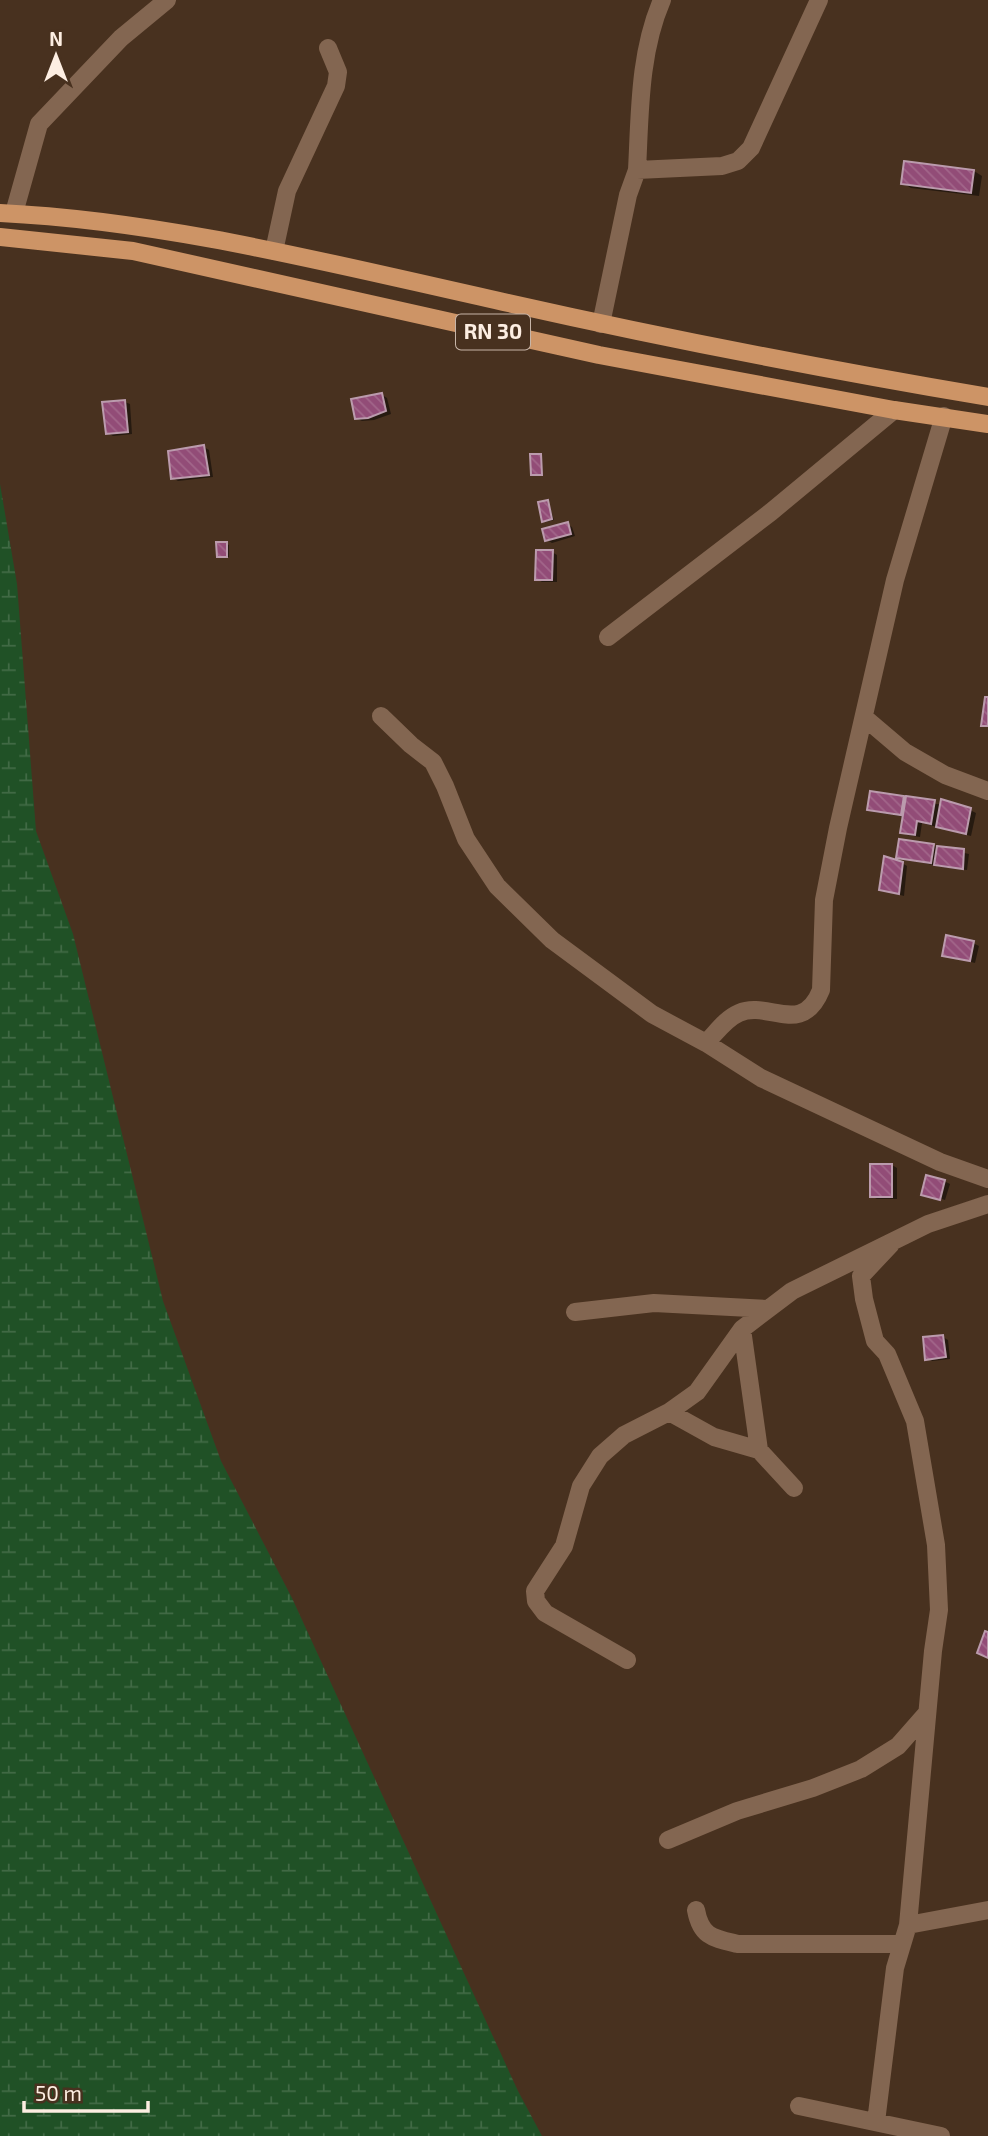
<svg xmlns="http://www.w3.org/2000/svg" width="988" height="2136" font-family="'Exo 2',sans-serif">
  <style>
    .wetland { fill: url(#wetland-marsh) }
    .shadow { fill: #0007 }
    .building { fill: url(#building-back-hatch); stroke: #bb9bad; stroke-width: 2 }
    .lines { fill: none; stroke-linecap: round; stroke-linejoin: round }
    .minor { stroke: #836651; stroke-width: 18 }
    .primary { stroke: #cd9466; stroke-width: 18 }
    .labels { text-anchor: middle; stroke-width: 7; stroke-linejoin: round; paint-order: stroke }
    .shield { fill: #48311f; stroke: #c7b5a8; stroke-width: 2 }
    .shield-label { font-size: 21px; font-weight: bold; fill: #fdeee2 }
  </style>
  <defs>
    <pattern id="wetland-marsh" width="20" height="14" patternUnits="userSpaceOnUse" patternTransform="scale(1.75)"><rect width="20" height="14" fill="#205126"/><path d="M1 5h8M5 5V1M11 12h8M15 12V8" fill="none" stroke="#416a45"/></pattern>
    <pattern id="building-back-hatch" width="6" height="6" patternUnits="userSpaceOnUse" patternTransform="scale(1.75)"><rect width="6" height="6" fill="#924c77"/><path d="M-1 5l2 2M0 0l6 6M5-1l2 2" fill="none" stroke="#a2668a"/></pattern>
  </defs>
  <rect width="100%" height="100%" fill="#48311f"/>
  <path class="wetland" d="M0,484l17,100 19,247 37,103 90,367 58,160 71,137 226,493 24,45h-542z"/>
  <path class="shadow" d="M974,171l8,5 -3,20 -68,-8 -8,-5z
    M382,395l5,3 4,16 -17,6 -12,1 -6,-3z
    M125,402l5,2 2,30 -19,2 -5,-3z
    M204,447l5,3 4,27 -35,4 -5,-3z
    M548,502l6,18 -8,2 -2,-1z
    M567,524l5,3 3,9 -23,7 -5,-3z
    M227,544l2,1v12h-8l-2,-1z
    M552,552l5,3v27h-15l-5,-3z
    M903,798l67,12 6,3 -5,23 -49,-13 -2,14 -13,-2 -5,-3 3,-15 -31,-5 -6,-3z
    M933,846l36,8 -2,16 -26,-3 -43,-10z
    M902,863l5,3 -3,30 -23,-6z
    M973,943l6,3 -4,17 -31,-8z
    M892,1165l5,3v31h-20l-6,-3z
    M944,1181l6,3 -5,16 -19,-6z
    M943,1337l5,3 2,19 -18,2 -5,-3z"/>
  <path class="building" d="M904,161l70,9 -3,23 -70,-9z
    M382,393l4,18 -18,7 -13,1 -4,-20z
    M125,400l3,32 -22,2 -4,-32z
    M204,445l5,30 -38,4 -3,-28z
    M530,454h11l1,21h-11z
    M548,500l4,19 -10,3 -4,-20z
    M568,522l3,12 -26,7 -3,-12z
    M216,542h11v15h-10z
    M536,550h17l-1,30h-17z
    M985,697h3v29h-7z
    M870,791l34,5 -3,19 -34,-5z
    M906,796l29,4 -4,24 -14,-3 -2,14 -15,-2z
    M941,799l30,9 -5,26 -30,-7z
    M899,839l35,5 -3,19 -35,-5z
    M937,846l27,3 -1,20 -29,-4z
    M884,856l19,6 -4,32 -20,-4z
    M946,935l28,6 -4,20 -28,-5z
    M870,1164h22v33h-22z
    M926,1175l19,5 -5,20 -19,-5z
    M943,1335l3,22 -21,3 -2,-23z
    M985,1631l3,1v26l-11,-5z"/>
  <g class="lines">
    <path class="minor" d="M637,170c3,-57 2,-117 25,-170
      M14,213l25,-89 82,-86 46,-38
      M274,251l13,-60 49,-105 2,-14 -10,-24
      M601,324l27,-129 9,-25 85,-4 16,-5 13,-13 68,-148
      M608,637l163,-125 123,-102
      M381,716l30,29 22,17 12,24 21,53 31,47 55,54 100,74 54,29 55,35 179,84 48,17
      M865,718l40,34 40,23 43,16
      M706,1043c10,-10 19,-24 33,-30 29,-13 63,24 82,-23l3,-90 14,-72 57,-248 49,-164
      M575,1312l79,-9 114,6
      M742,1329l17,121
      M669,1412l45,25 45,13 35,38
      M627,1660l-82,-47 -9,-12 -1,-10 29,-45 17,-60 19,-30 24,-21 45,-23 28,-20 45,-63 50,-38 136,-67 60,-20
      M668,1840l69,-29 76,-23 48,-19 37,-23 29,-33
      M696,1910c5,27 17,28 42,34h164
      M908,1925l80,-15
      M799,2106l142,30
      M876,2122l19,-154 13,-43 25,-274 6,-41 -3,-65 -21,-124 -28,-67 -12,-13 -11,-42 -3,-23 30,-32"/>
    <path class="primary" d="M0,213c167,8 332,51 495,87 163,37 328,69 493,97
      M0,237l133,14 466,104 295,55 94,14"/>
  </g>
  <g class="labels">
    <rect class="shield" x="456" y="314.5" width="74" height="35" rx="5"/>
    <g class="shield-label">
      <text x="493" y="339">RN 30</text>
    </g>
  </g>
  <g transform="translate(56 56)" stroke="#48311f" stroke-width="5" paint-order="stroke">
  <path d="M0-5L12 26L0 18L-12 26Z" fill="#fdeee2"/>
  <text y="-10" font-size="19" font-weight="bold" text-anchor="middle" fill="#fdeee2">N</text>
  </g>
  <path d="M24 2101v10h124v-10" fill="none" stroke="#fdeee2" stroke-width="3.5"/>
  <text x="35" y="2101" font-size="21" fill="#fdeee2" stroke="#48311f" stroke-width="5" paint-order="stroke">50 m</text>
</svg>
